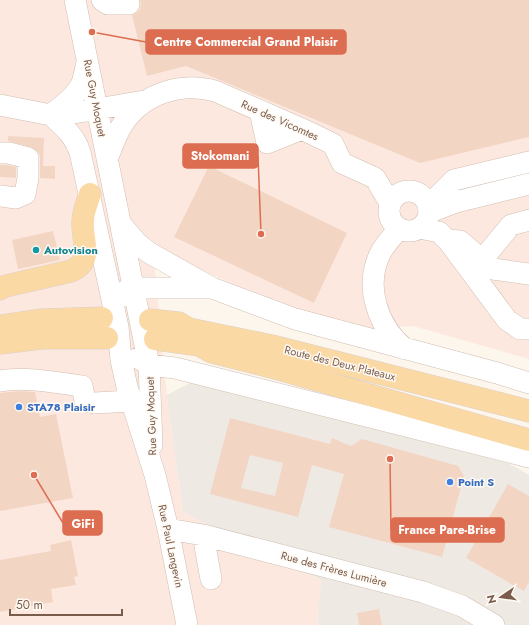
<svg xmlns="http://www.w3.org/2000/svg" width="529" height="625" font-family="Jost,sans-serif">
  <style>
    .commercial { fill: #fde8e0 }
    .industrial { fill: #efe9e4 }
    .building { fill: #f3d5c3; fill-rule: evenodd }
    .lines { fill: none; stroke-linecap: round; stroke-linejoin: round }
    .minor-casing { stroke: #d1beb0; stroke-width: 22 }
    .major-casing { stroke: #dad1cd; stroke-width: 23 }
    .minor { stroke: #fff; stroke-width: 21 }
    .major { stroke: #fbd9a5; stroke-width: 22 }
    .culture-dot { fill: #0f9aa8; stroke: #fffaf3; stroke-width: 1.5 }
    .shop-dot { fill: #3f7fe0; stroke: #fffaf3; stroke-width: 1.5 }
    .labels { text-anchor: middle; stroke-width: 3; stroke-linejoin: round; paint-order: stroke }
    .street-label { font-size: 11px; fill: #7a5c4d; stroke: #fffaf3 }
    .culture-label { font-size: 11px; font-weight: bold; fill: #0d838f; stroke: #fffaf3; text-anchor: start }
    .shop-label { font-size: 11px; font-weight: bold; fill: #366cbe; stroke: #fffaf3; text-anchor: start }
    .leader { fill: none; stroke: #dc6d51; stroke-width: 1.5 }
    .callout-dot { fill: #dc6d51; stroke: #fffaf3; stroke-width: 1.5 }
    .callout { fill: #dc6d51; stroke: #dc6d51; stroke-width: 1.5 }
    .callout-label { font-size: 12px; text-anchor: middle; font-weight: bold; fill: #fff }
  </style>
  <rect width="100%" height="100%" fill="#fdf6ec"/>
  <path class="commercial" d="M0,0h529v359l-116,-33 -77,5 -183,-83 14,149 16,115 138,68 -4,45h-317z"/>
  <path class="industrial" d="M192,382l316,81 21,12v150h-212l4,-45 -138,-68 -16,-115v-2z"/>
  <path class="building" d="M140,0h389v137l-109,26 -234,-97 -39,10 -15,-61 3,-1 5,-4 1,-6z
    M8,136l36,2 -1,28h12v13l-15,-1v-20l-1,-5 -8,-6 -23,-6z
    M0,165h7l9,2v11l-16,-1z
    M209,166l138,67 -33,70 -140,-66z
    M53,231l7,29 -42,9 -6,-29z
    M20,391l15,1 5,25 16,-3 17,84 -73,13v-118z
    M230,418l100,26 2,-6 19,8 11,-7 96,27 6,10 -22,81 -113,-30 15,-53 -32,-9 -14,52 -88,-23zM250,455l33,8 -8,33 -34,-8z
    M508,484l21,12v86l-5,9 -58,-33z
    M71,540l7,36 -4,1 2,8 -25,4 2,13 -53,10v-52l51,-9 -1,-6z
    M379,609l3,16h-23l-2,-12z"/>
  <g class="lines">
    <defs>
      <path id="minor" d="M75,0l74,365 3,80
        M102,0l6,4h21
        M0,105l51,10 23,-2 70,-12
        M260,111l7,32 35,-14
        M51,115c13,12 23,20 29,37l38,175 3,33 6,27 28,88 13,54 19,96
        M51,115c10,-9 24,-17 30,-30 3,-6 4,-15 6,-22
        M0,153h9l19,5v20l-3,16 -9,4 -16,-2
        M107,159c5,-11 8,-22 14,-32 19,-32 58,-46 94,-36l87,38 31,15 9,19 33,15 15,25
        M389 211a20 20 0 1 1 40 0a20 20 0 1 1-40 0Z
        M429,205l25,-25 75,-18
        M430,212l26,-10 73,-18
        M120,223l17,20 11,9 64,36 83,31 202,54 32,10
        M420,228l19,4 8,8 13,1 22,19 29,-35 18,-5
        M399,229c-6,7 -15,16 -19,25 -16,33 -2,73 25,95
        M449,242l58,78 13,9h9
        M482,260l11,9 36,5
        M121,296l4,-5 8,-3h76
        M138,358l11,7 26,3 354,89
        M0,381c25,-5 57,2 82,5l3,15 10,2 36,-2
        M168,529l35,6 220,57 39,14 32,19
        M203,535l8,44"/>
      <path id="major" d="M0,289l6,-3 65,-15c24,-10 10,-31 12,-50 0,-9 4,-18 7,-27
        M150,320l29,3 10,6 83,17 257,65
        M0,326l42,-6 60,-2
        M155,339l44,6 12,-1
        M0,343l42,-5h65
        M199,345l13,7 59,15 258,73"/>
    </defs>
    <use href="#minor" class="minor-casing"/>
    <use href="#major" class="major-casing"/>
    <use href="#minor" class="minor"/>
    <use href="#major" class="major"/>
  </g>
  <circle class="culture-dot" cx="36" cy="250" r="4"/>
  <g class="shop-dot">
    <circle cx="19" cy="407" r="4"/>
    <circle cx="450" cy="482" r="4"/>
  </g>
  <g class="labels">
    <g class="street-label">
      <text transform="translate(95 98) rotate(79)" y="4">Rue Guy Moquet</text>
      <text transform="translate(280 120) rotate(24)" y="4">Rue des Vicomtes</text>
      <text transform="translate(340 363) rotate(14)" y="4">Route des Deux Plateaux</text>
      <text transform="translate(151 416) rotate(-92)" y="4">Rue Guy Moquet</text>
      <text transform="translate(171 546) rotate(78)" y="4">Rue Paul Langevin</text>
      <text transform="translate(334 569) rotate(15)" y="4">Rue des Frères Lumière</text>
    </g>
    <g class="culture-label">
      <text x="44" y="254">Autovision</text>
    </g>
    <g class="shop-label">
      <text x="27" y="411">STA78 Plaisir</text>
      <text x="458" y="486">Point S</text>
    </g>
  </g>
  <path class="leader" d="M92 32L146 42M261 234L258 156M34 475L63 523M390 459L391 530"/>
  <g class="callout-dot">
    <circle cx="92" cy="32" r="4"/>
    <circle cx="261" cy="234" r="4"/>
    <circle cx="34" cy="475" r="4"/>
    <circle cx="390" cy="459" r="4"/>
  </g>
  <g class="callout">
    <rect x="146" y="30" width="200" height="24" rx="4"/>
    <rect x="183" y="144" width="75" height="24" rx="4"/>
    <rect x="63" y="511" width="39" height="24" rx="4"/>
    <rect x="391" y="518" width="113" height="24" rx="4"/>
  </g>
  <g class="callout-label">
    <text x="246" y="46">Centre Commercial Grand Plaisir</text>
    <text x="220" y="160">Stokomani</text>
    <text x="83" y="528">GiFi</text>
    <text x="447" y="534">France Pare-Brise</text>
  </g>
  <g transform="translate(501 597) rotate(257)" stroke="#fffaf3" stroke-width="3" paint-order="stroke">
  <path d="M0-3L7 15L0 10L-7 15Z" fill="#7a5c4d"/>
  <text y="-6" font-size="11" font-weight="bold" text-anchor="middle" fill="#7a5c4d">N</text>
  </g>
  <path d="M10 609v6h112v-6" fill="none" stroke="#7a5c4d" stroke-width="2"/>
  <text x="16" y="609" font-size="12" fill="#7a5c4d" stroke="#fffaf3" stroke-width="3" paint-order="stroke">50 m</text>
</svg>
